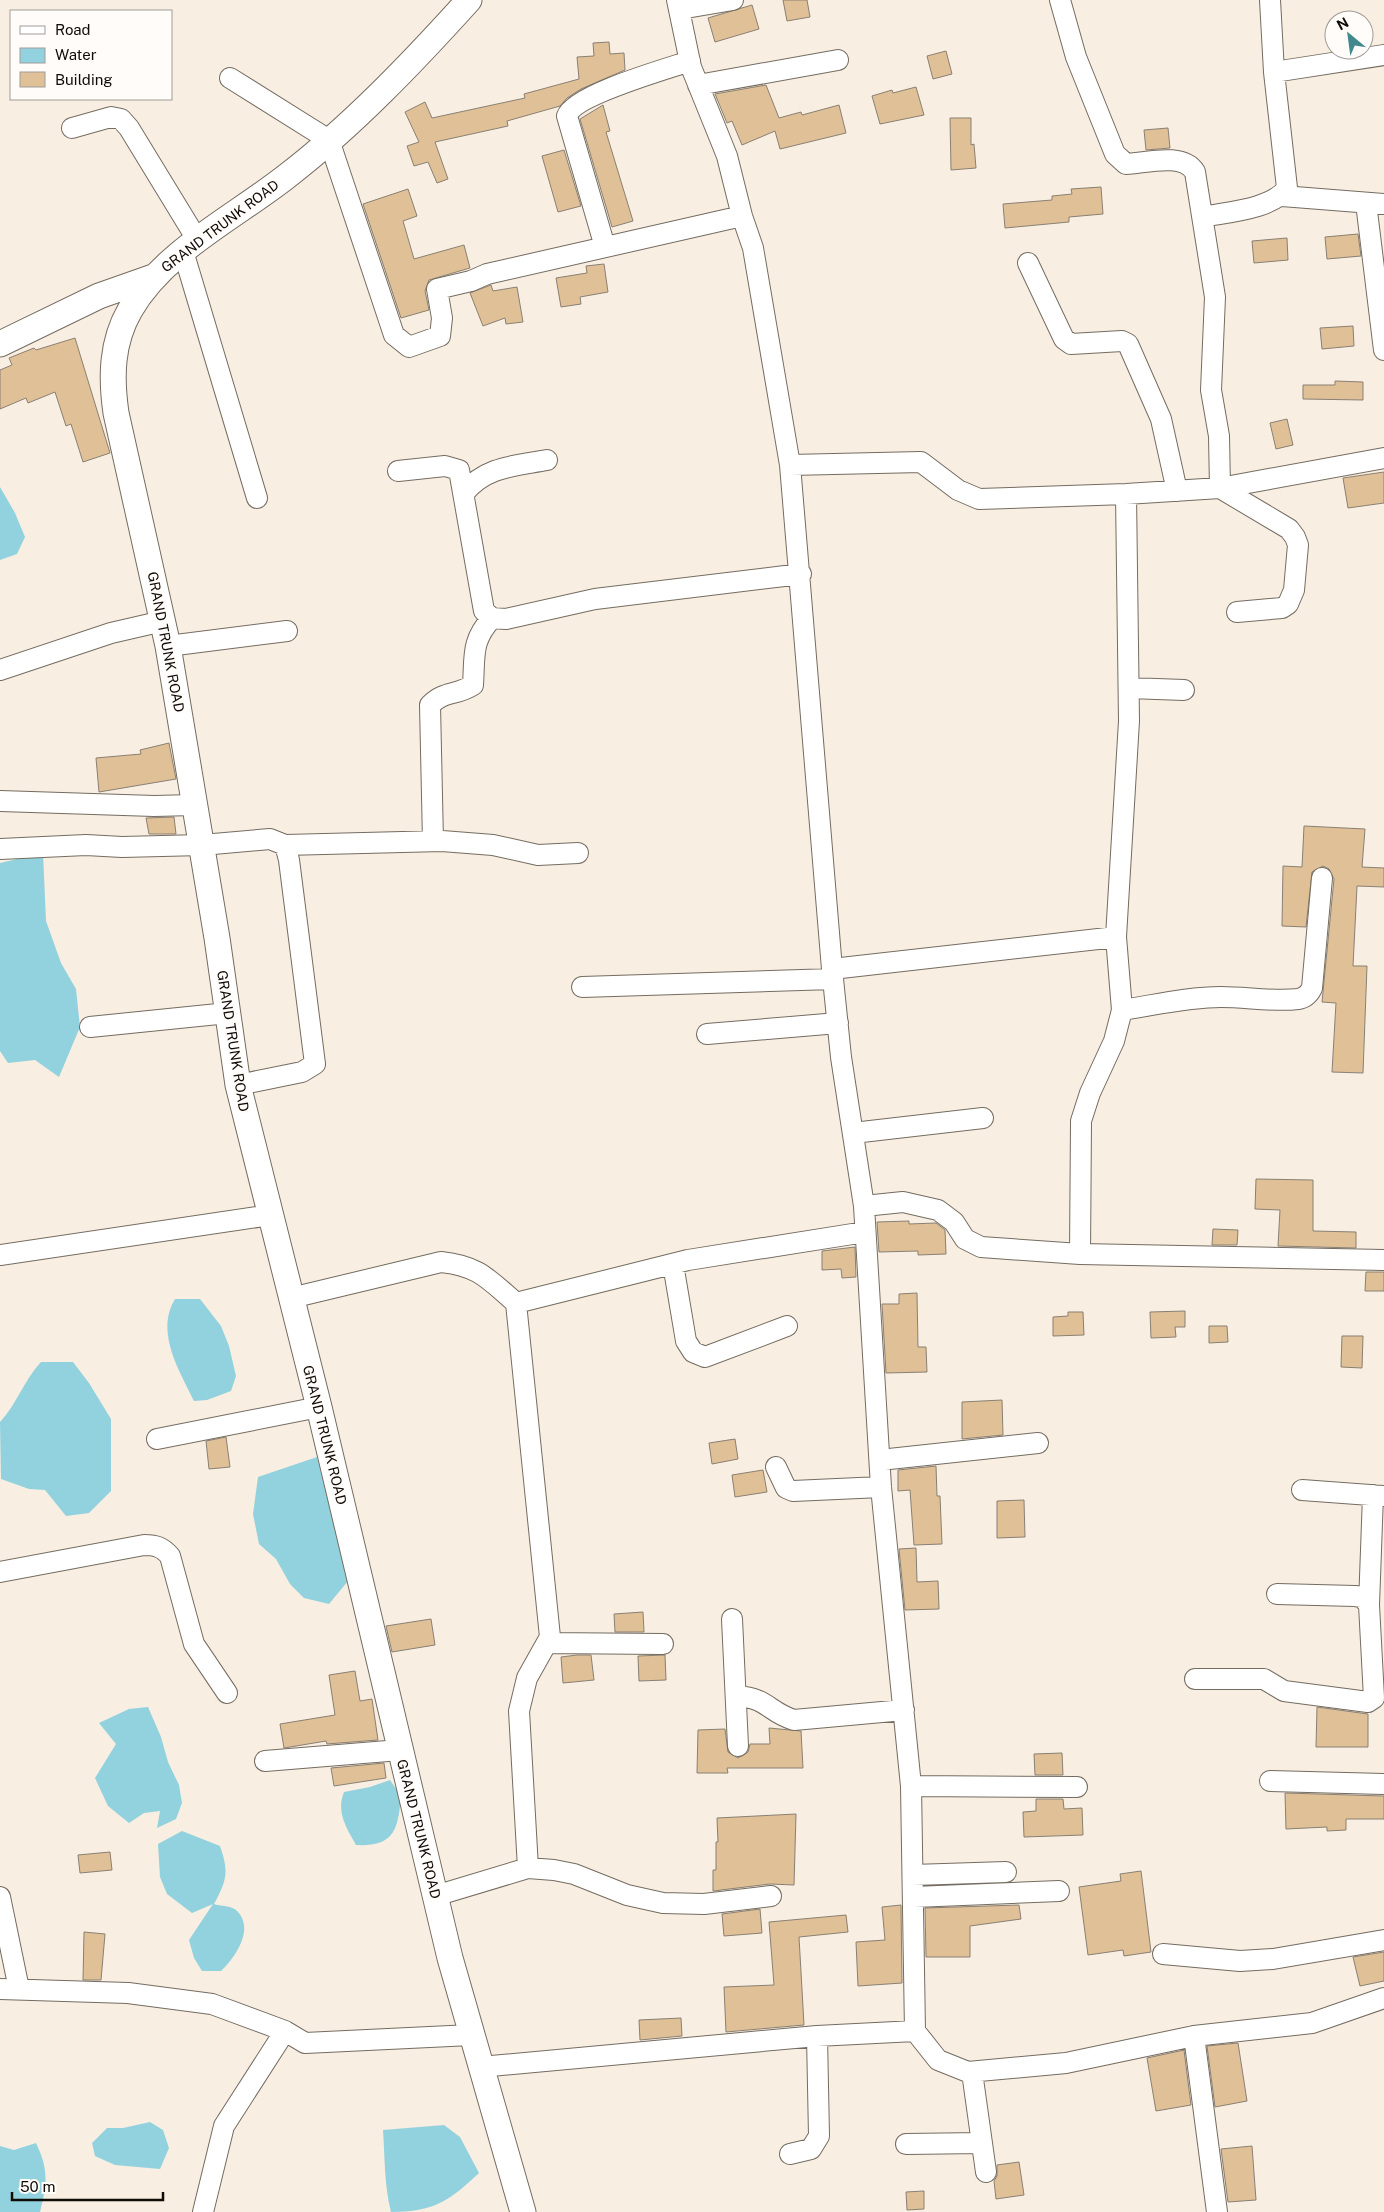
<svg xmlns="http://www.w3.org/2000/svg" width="1384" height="2212" font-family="'Public Sans',sans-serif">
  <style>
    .water { fill: #92d2de }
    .building { fill: #e0c096; stroke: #898074 }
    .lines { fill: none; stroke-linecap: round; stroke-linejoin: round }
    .minor-casing { stroke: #756c61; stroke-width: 22 }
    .major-casing { stroke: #756c61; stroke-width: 27 }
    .minor { stroke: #fff; stroke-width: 20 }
    .major { stroke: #fff; stroke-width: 25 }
    .labels { text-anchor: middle; stroke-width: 5; stroke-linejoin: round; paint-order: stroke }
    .street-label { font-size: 14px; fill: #0f0c08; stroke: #fffcfa }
  </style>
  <rect width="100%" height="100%" fill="#f8eee1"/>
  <path class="water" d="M0,487l15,26 10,24 -8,17 -17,6z
    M43,853l3,68 15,42 15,26 4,38 -21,50 -24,-17 -27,3 -8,-12v-188z
    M175,1299h25l21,27 8,20 7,30 -5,15 -24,9 -13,1c-15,-31 -39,-69 -19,-102z
    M41,1362h32l16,21 22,36v72l-22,22 -23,3 -21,-26 -16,-1 -28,-10 -1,-57c17,-18 24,-42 41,-60z
    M317,1457l31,124 -19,23 -25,-6 -14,-14 -14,-25 -17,-15 -6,-30 5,-37z
    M148,1707l13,30 7,25 11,23 3,18 -6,16 -19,9 3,-17 -16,2 -15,10 -21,-17 -13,-28 21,-34 -17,-21 30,-14z
    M390,1780l11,16c-3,33 -6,51 -45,49 -10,-18 -20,-33 -12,-53l26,-5z
    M182,1831l38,15c9,26 7,34 -6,58 6,2 18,2 22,6 20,18 -1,48 -15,61h-19l-8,-13 -5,-18 24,-36 -21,9 -25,-19 -7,-17 -2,-33z
    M150,2122l13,8 6,18 -9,21 -45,-4 -20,-9 -3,-13 15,-15h16z
    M444,2125l16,12 19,36c-30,28 -45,39 -88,39 -7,-28 -6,-54 -8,-82z
    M36,2143c13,27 11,41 4,69h-40v-66l14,4z"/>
  <path class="building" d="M783,0h24l3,17 -23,4z
    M752,5l7,24 -44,13 -7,-24z
    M609,42l1,12 14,-1 1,17 -44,19 -14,9 -7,8 -53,15 1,5 -73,16 13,37 -11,4 -9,-21 -14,4 -7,-20 12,-4 -14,-30 20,-10 7,16 93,-20 -1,-4 55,-15 -2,-22 17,-1 -1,-13z
    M946,51l6,23 -19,5 -6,-23z
    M766,85l13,33 22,-6 1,3 37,-10 7,28 -66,16 -5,-18 -33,14 -10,-24 -5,2 -12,-29z
    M916,87l8,28 -44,9 -8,-28 20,-6 1,3z
    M603,105l7,26 -4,1 27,89 -21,6 -32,-108z
    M950,118h21v27l3,-1 2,24 -25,2z
    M1168,128l2,20 -24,2 -2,-20z
    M564,150l17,56 -23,6 -16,-56z
    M1101,187l2,27 -34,3v5l-64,6 -2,-24 49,-4v-4l20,-2 -1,-5z
    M408,189l9,27 -14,5 11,38 50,-14 6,23 -41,12 -4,11 4,19 -28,8 -38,-114z
    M1358,234l3,22 -34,3 -2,-22z
    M1287,238l1,22 -34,3 -2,-22z
    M604,264l4,28 -28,5 1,7 -20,3 -5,-29 31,-5 -1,-7z
    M491,285l2,6 24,-4 6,35 -17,2 -1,-6 -22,8 -13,-33z
    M1353,326l1,20 -32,3 -2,-21z
    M75,338l35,115 -27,9 -12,-38 -5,2 -11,-34 -27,11 -2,-5 -26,11v-39l12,-5 -3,-7 25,-10 2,2z
    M1335,381l28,1v18l-60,-1v-14h32z
    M1287,419l6,26 -17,4 -6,-26z
    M1384,472v31l-36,5 -5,-30z
    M169,743l7,36 -77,13 -3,-34 45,-4 -1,-4z
    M174,817l2,17h-27l-3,-16z
    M1304,826l61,3 -3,38 22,1v19l-27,-1 -4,80h14l-4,107 -31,-1 4,-69 -14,-1 12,-123 -5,-10 -6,-3 -11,6 -6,55 -24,-1 1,-60 19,1z
    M1256,1179l57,1v51l43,1v16l-78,-2 2,-36 -25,-1z
    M909,1221v3l27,-1 9,7 1,24 -28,1v-4l-39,1 -2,-30z
    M1213,1229l25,1 -1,15h-25z
    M855,1247l1,30 -14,1 -1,-9 -19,1v-19z
    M1366,1272h18v19h-19z
    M917,1293l1,54h8l1,25 -41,1 -4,-69h17v-10z
    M1185,1311v16h-10l1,10 -25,1 -1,-26z
    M1068,1312h15l1,23 -31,1v-19l15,-1z
    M1209,1326h18l1,16 -19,1z
    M1342,1336h21l-1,32 -21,-1z
    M1002,1400l1,35 -41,4v-37z
    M226,1437l4,30 -21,2 -3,-28z
    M735,1439l3,20 -26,5 -3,-21z
    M936,1466l1,30h3l2,48 -28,1 -4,-55 -12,1v-21z
    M763,1470l4,22 -32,5 -3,-22z
    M1024,1500l1,37 -28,1v-37z
    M916,1548l1,34 21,-1 1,28 -34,1 -6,-61z
    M643,1612l1,20h-29l-1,-18z
    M431,1619l4,26 -43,7 -6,-26z
    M577,1655h14l3,25 -31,3 -2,-26z
    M665,1655l1,25 -27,1 -1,-25z
    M355,1671l5,30 12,-2 6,41 -51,4 -1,-3 -42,7 -4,-24 55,-9 -6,-40z
    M1317,1707l51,7v33h-52z
    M769,1728l32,3 2,37h-76l1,5h-31l1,-43 27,-1 3,23 10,6 10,-6 2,-8h20z
    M1062,1753l1,22h-28l-1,-21z
    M384,1763l2,15 -52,8 -3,-18z
    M1285,1793l99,3v23h-38v11l-19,1v-4l-41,2z
    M1036,1799h27l1,10 18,-1 1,27 -59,2 -1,-25 13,-1z
    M796,1814l-2,71 -24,-1 -57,7v-21h3v-28h2l-1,-24z
    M110,1852l2,18 -32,3 -2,-18z
    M1141,1871l10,81 -27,4 -1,-6 -35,5 -9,-68 42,-6 -1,-7z
    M901,1905l1,78 -44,3 -2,-44 29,-2 -3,-33z
    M1019,1905l2,14 -51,7v31h-44l-1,-49z
    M760,1909l2,24 -38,3 -2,-22z
    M846,1915l2,17 -49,5 5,88 -78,7 -2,-45 50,-2 -5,-63z
    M84,1932l21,2 -4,46h-18z
    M1384,1952v29l-24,5 -7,-29z
    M681,2018l1,18 -42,4 -1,-20z
    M1238,2043l9,58 -32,6 -8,-61z
    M1184,2050l7,55 -35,6 -9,-53z
    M1252,2146l4,54 -28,2 -7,-53z
    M1019,2162l5,33 -28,4 -2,-18 3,-5v-11z
    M924,2191v18l-17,1 -1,-18z"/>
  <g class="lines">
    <defs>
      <path id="minor" d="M677,0l14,67 36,89 15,60 11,32 37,217
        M1060,0l16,57 39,97 11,10c20,-1 57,-12 69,8l20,125 -4,93 8,46 1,52 69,41 6,8 3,8 -4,45 -6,14 -6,4 -45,4
        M680,9l53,-9
        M1274,72l110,-17
        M230,78l99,62 65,195 15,12 31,-11 2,-18 -5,-29 34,-8 16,-7 255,-58
        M698,85l140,-25
        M72,128l39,-11 10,2 8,9 69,113
        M1282,196l102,8
        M1366,203l18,147
        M1203,217c24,-5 70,-8 84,-29l-13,-116 -4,-72
        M605,247l-38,-131c7,-21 99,-47 123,-55
        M183,251l74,247
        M1028,263l36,76 7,5 51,-3 6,3 33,75 16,72
        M398,471l47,-5 14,4 25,141 8,7 14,1 89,-20 206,-25
        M464,493c22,-27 51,-27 83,-33
        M168,646l119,-15
        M0,670l111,-37 52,-12
        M1129,688l55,2
        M0,801l154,5 40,-1
        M433,841l-3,-136c15,-15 26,-9 43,-20 2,-30 -2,-44 19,-67
        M0,849l86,-4 36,2 80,-2 68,-6 15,6 157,-4 51,4 45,10 40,-2
        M832,969l284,-32
        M582,987l251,-8
        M1122,1010c33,-5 66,-13 99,-13 26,0 52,5 77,2 7,-1 11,-5 14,-11l10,-110
        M90,1027l138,-14
        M707,1034l131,-11
        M238,1085l64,-13 13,-8 -26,-204 -4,-15
        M853,1133l130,-15
        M864,1206l39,-4 35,8 16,12 11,17 16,8 99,7 304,6
        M1080,1254l1,-133 9,-28 24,-52 8,-31 -6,-73 13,-216 -3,-227
        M0,1255l271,-40
        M673,1264l13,77 7,11 12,5 82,-31
        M291,1298l150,-36c38,4 47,17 75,41l34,334 -23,41 -8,33 9,157
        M516,1303l172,-43 177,-28
        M157,1439l162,-32
        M880,1460l158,-17
        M776,1467l10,21 7,3 88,-4
        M1302,1490l82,6
        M0,1572l144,-27c12,0 18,2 26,11l24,88 33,49
        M1369,1605l4,-110
        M732,1619l6,127
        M547,1643l116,1
        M1195,1679h69l20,12 84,11 6,-4 -5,-93 -7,-8 -7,-1 -78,-2
        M737,1696c31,2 31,16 57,24l110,-10
        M265,1761l135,-11
        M1270,1781l114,3
        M911,1786l166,1
        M913,1875l93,-3
        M435,1896l93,-28 26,2 20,4 53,21 36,8 41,1 67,-8
        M0,1897l19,92
        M914,1897l145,-6
        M1163,1954l77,7 33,-2 111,-19
        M0,1989l128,4 84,11 73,27 20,12 166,-8
        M915,2031l-4,-245 -30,-299 -17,-281 -23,-149 -9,-88 -42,-504 131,-3 37,28 21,9 147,-5 94,-6 164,-30
        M1194,2036l23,176
        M480,2067l337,-31 98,-5 23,29 30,12 98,-9 128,-27 118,-13 72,-25
        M972,2072l14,100
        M906,2144l75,-1
        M790,2154l21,-5 8,-13 -2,-100
        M203,2212l21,-86 61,-95"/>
      <path id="major" d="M469,0c-56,62 -116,125 -182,176 -52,41 -124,76 -157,134 -19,33 -19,68 -14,103l52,233 49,292 21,147 81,322 131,551 73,254
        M0,344l99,-48 54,-19"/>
    </defs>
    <use href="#minor" class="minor-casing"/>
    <use href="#major" class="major-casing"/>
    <use href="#minor" class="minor"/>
    <use href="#major" class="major"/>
  </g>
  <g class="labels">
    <g class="street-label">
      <text transform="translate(220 226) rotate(-37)" y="5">GRAND TRUNK ROAD</text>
      <text transform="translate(166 642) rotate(79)" y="5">GRAND TRUNK ROAD</text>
      <text transform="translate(233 1041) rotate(81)" y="5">GRAND TRUNK ROAD</text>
      <text transform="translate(325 1435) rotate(76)" y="5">GRAND TRUNK ROAD</text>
      <text transform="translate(419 1829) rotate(76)" y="5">GRAND TRUNK ROAD</text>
    </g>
  </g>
  <rect x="10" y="10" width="162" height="90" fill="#fffcfa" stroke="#9f9c99"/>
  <rect x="20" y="26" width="25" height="8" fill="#ffffff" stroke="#9f9c99"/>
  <text x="55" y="35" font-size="15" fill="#0f0c08">Road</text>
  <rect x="20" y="48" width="25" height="15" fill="#92d2de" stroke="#9f9c99"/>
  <text x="55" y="60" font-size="15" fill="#0f0c08">Water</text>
  <rect x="20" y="72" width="25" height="15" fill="#e0c096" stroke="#9f9c99"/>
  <text x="55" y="85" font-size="15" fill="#0f0c08">Building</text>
  <g transform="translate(1349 35) rotate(331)"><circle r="24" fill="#fffcfa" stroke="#9f9c99"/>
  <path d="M0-4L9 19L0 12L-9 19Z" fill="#41898d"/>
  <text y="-8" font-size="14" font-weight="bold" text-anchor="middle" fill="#0f0c08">N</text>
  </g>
  <path d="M12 2192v8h151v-8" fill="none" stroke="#0f0c08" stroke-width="2.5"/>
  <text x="20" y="2192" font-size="15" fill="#0f0c08" stroke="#fffcfa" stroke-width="4" paint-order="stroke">50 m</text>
</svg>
